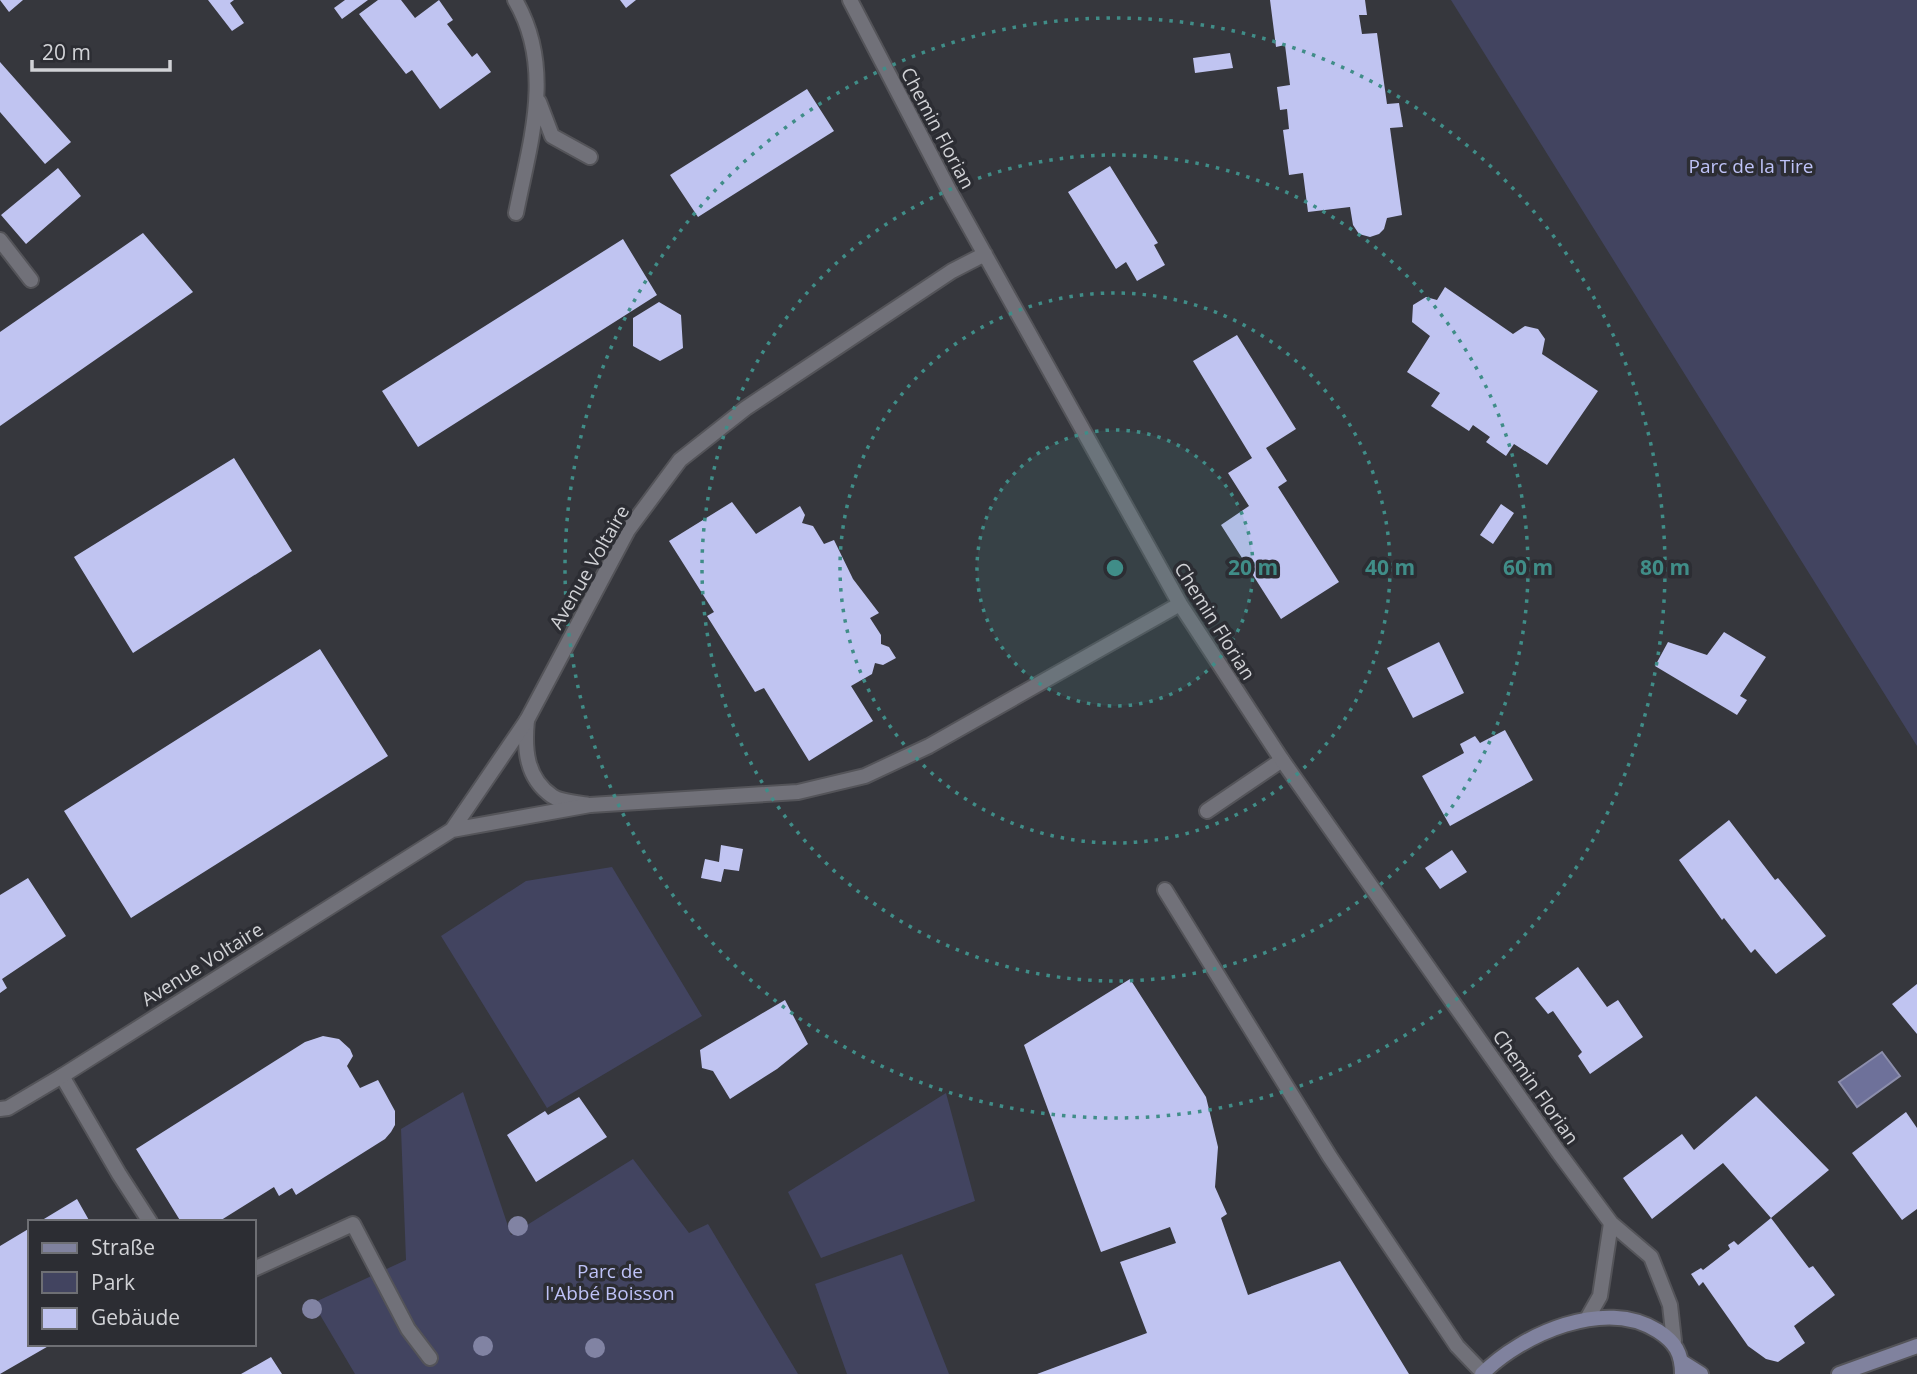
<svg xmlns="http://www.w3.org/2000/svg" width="1917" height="1374" font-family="'Open Sans',sans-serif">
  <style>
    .green { fill: #424460 }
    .water { fill: #6e719a; stroke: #8c8eac; stroke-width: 2 }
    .building { fill: #c0c4f1 }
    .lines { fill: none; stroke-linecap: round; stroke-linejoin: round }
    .service-casing { stroke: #545459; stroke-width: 18 }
    .minor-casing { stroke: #545459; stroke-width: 18 }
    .secondary-casing { stroke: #545459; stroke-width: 18 }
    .service { stroke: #717179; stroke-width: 14 }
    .minor { stroke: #717179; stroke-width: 14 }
    .secondary { stroke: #80829e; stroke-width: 14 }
    .tree { fill: #8183a3 }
    .ring { fill: none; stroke: #408d88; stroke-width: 3.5; stroke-dasharray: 3.5 7 }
    .labels { text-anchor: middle; stroke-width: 7; stroke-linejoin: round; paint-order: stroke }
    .street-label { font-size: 19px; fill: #d1d2d6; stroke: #2c2d33 }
    .park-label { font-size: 19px; fill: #bec2f7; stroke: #2c2d33 }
    .centre { fill: #408d88; stroke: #2c2d33; stroke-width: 3.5 }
    .ring-label { font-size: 21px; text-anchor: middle; font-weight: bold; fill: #408d88; stroke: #2c2d33; stroke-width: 7; stroke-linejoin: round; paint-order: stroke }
  </style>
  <rect width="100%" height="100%" fill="#36373d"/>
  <path class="green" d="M1451,0h466v746z
    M612,867l90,149 -155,92 -106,-172 85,-55z
    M463,1092l48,143 122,-76 56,74 19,-9 90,150h-443l-42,-71 93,-43 -5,-131z
    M946,1093l29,108 -154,57 -33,-66z
    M902,1254l47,120h-102l-32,-90z"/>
  <path class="water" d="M1882,1052l18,24 -43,31 -18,-25z"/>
  <path class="building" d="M0,0h23l-14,12z
    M208,0h26l-4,3 14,20 -12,8z
    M345,0h23l-26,19 -8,-11z
    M378,0h23l14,18 24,-18 14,20 -6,4 25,33 5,-4 14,19 -51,37 -28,-39 -6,4 -47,-60z
    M620,0h16l-10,8z
    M1270,0h95l2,15h-8l3,19 15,-1 10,71 12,-1 4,24 -13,1 12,87 -15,3 -3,11 -5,5 -9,3 -11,-3 -6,-9 -3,-18 -42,5 -5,-39 -14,2 -6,-45 6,-1 -2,-20 -7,1 -3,-23 13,-2 -5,-40 -9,2z
    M1230,53l3,15 -38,5 -2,-15z
    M0,62l71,80 -26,22 -45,-52z
    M807,89l27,42 -136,86 -28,-42z
    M1110,166l48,77 -4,2 11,20 -28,16 -11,-19 -10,7 -48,-77z
    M58,168l23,28 -55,48 -25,-29z
    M143,233l50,59 -193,134v-94z
    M623,239l34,56 -239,152 -36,-56z
    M1445,287l68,47 12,-8 13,3 7,10 -3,15 56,37 -51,74 -33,-21 -8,12 -20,-14 4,-5 -17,-12 -4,6 -38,-25 9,-13 -33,-21 23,-36 -18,-14 1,-17 13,-8 11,3z
    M659,302l22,13 2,33 -23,13 -27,-15v-28z
    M1237,335l59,94 -30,19 21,33 -9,6 61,95 -58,37 -60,-94 28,-19 -21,-33 24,-15 -59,-97z
    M234,458l58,93 -159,102 -59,-96z
    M732,502l24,32 44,-28 5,9 -3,8 11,3 11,18 10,-4 19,39 26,34 -9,5 11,17v9l8,3 7,11 -13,7 -8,-2 -3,11 -21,12 22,35 -64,40 -45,-73 -9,4 -48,-76 7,-4 -45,-71z
    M1501,504l13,9 -21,31 -13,-9z
    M1724,632l42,25 -26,39 7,4 -10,15 -82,-49 13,-24 39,13z
    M1439,642l25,51 -51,25 -26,-50z
    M320,649l68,107 -257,162 -67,-107z
    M1505,730l28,50 -83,46 -28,-50 42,-23 -4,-9 15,-8 5,7z
    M1729,820l46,60 3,-2 48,58 -50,38 -21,-25 -4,4 -27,-35 -2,2 -43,-60z
    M721,845l22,4 -4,22 -15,-2 -3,13 -20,-4 4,-19 14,3z
    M1452,850l15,22 -27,17 -15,-21z
    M28,878l38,58 -64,43 5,9 -7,5v-98z
    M1578,967l29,40 11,-7 25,37 -53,37 -12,-18 4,-4 -29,-41 -5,3 -13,-16z
    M1130,979l76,118 12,50 -3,40 12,27 -6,4 27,77 92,-34 69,113h-372l110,-41 -27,-71 56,-19 -6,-16 -69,25 -77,-207z
    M1917,984v50l-25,-30z
    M785,1000l23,44 -31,25 -47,30 -17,-28 -11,-3 -2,-18z
    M323,1036l16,3 11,10 3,7 -6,10 13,22 18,-8 17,31v14l-4,7 -6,7 -89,56 -4,-7 -13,8 -5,-9 -56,35h-37l-45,-73 169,-107z
    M1756,1096l73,74 -58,48 -48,-55 -71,56 -29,-41 59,-44 12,16z
    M579,1097l28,40 -71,45 -29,-47 38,-24 3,4z
    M1906,1112l11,16v81l-15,11 -50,-67z
    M77,1199l13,23h-51z
    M1771,1218l38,50 4,-2 22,29 -41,31 11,17 -27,19 -12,-3 -18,-13 -45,-64 -4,4 -8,-12 10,-6 2,2 27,-21 -2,-4 6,-4 4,4z
    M30,1228v116h22l-52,30v-128z
    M271,1357l11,17h-41z"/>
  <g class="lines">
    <defs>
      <path id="service" d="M527,720c-3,29 -1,58 25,76 8,6 27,7 38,9
        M1207,811l75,-51
        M1165,890l165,267 127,189 26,27
        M62,1076l57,98 31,48
        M254,1269l99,-45 55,105 22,29"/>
      <path id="minor" d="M515,0c40,68 15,142 1,213
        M850,0l100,192 230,412 102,156 277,393 52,70 40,34 19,48 4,36
        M539,102l13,34 38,21
        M0,240l31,40
        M452,830l75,-110 101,-190 52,-70 66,-52 206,-137 33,-17
        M0,1109l8,-1 54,-32 390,-246 138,-25 208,-13 67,-16 64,-30 251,-142
        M1587,1319l13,-23 11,-73"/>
      <path id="secondary" d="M1682,1362l19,12
        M1482,1374c40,-40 123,-77 176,-43 17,11 24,22 24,43
        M1839,1374l78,-28"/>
    </defs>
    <use href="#service" class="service-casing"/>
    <use href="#minor" class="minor-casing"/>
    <use href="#secondary" class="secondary-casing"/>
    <use href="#service" class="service"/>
    <use href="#minor" class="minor"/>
    <use href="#secondary" class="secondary"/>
  </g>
  <g class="tree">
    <circle cx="518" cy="1226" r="10"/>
    <circle cx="312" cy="1309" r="10"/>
    <circle cx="483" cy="1346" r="10"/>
    <circle cx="595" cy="1348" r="10"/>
  </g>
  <circle cx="1115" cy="568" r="138" fill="#408d88" fill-opacity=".12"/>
  <g class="ring">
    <circle cx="1115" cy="568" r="138"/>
    <circle cx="1115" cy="568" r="275"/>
    <circle cx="1115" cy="568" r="413"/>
    <circle cx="1115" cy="568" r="550"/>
  </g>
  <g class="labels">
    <g class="street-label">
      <text transform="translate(938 128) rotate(62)" y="7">Chemin Florian</text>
      <text transform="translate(589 567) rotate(-60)" y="7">Avenue Voltaire</text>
      <text transform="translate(1215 621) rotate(58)" y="7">Chemin Florian</text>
      <text transform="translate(202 964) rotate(-32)" y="7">Avenue Voltaire</text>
      <text transform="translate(1536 1087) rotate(55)" y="7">Chemin Florian</text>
    </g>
    <g class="park-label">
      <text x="1751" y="173">Parc de la Tire</text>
      <text x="610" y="1278">Parc de<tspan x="610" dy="22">l'Abbé Boisson</tspan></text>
    </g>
  </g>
  <circle cx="1115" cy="568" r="10" class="centre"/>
  <g class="ring-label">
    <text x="1253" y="575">20 m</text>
    <text x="1390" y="575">40 m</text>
    <text x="1528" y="575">60 m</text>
    <text x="1665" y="575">80 m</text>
  </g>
  <rect x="28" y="1220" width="228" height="126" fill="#2c2d33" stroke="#6e6f74" stroke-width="2"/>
  <rect x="42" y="1243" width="35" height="10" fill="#80829e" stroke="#6e6f74" stroke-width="2"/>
  <text x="91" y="1255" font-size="21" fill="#d1d2d6">Straße</text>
  <rect x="42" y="1272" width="35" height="21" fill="#424460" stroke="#6e6f74" stroke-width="2"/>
  <text x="91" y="1290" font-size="21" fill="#d1d2d6">Park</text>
  <rect x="42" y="1308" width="35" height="21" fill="#c0c4f1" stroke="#6e6f74" stroke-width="2"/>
  <text x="91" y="1325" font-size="21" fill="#d1d2d6">Gebäude</text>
  <path d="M32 60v10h138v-10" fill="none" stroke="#d1d2d6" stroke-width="3.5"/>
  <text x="42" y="60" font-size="21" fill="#d1d2d6" stroke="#2c2d33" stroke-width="5" paint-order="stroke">20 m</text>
</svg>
